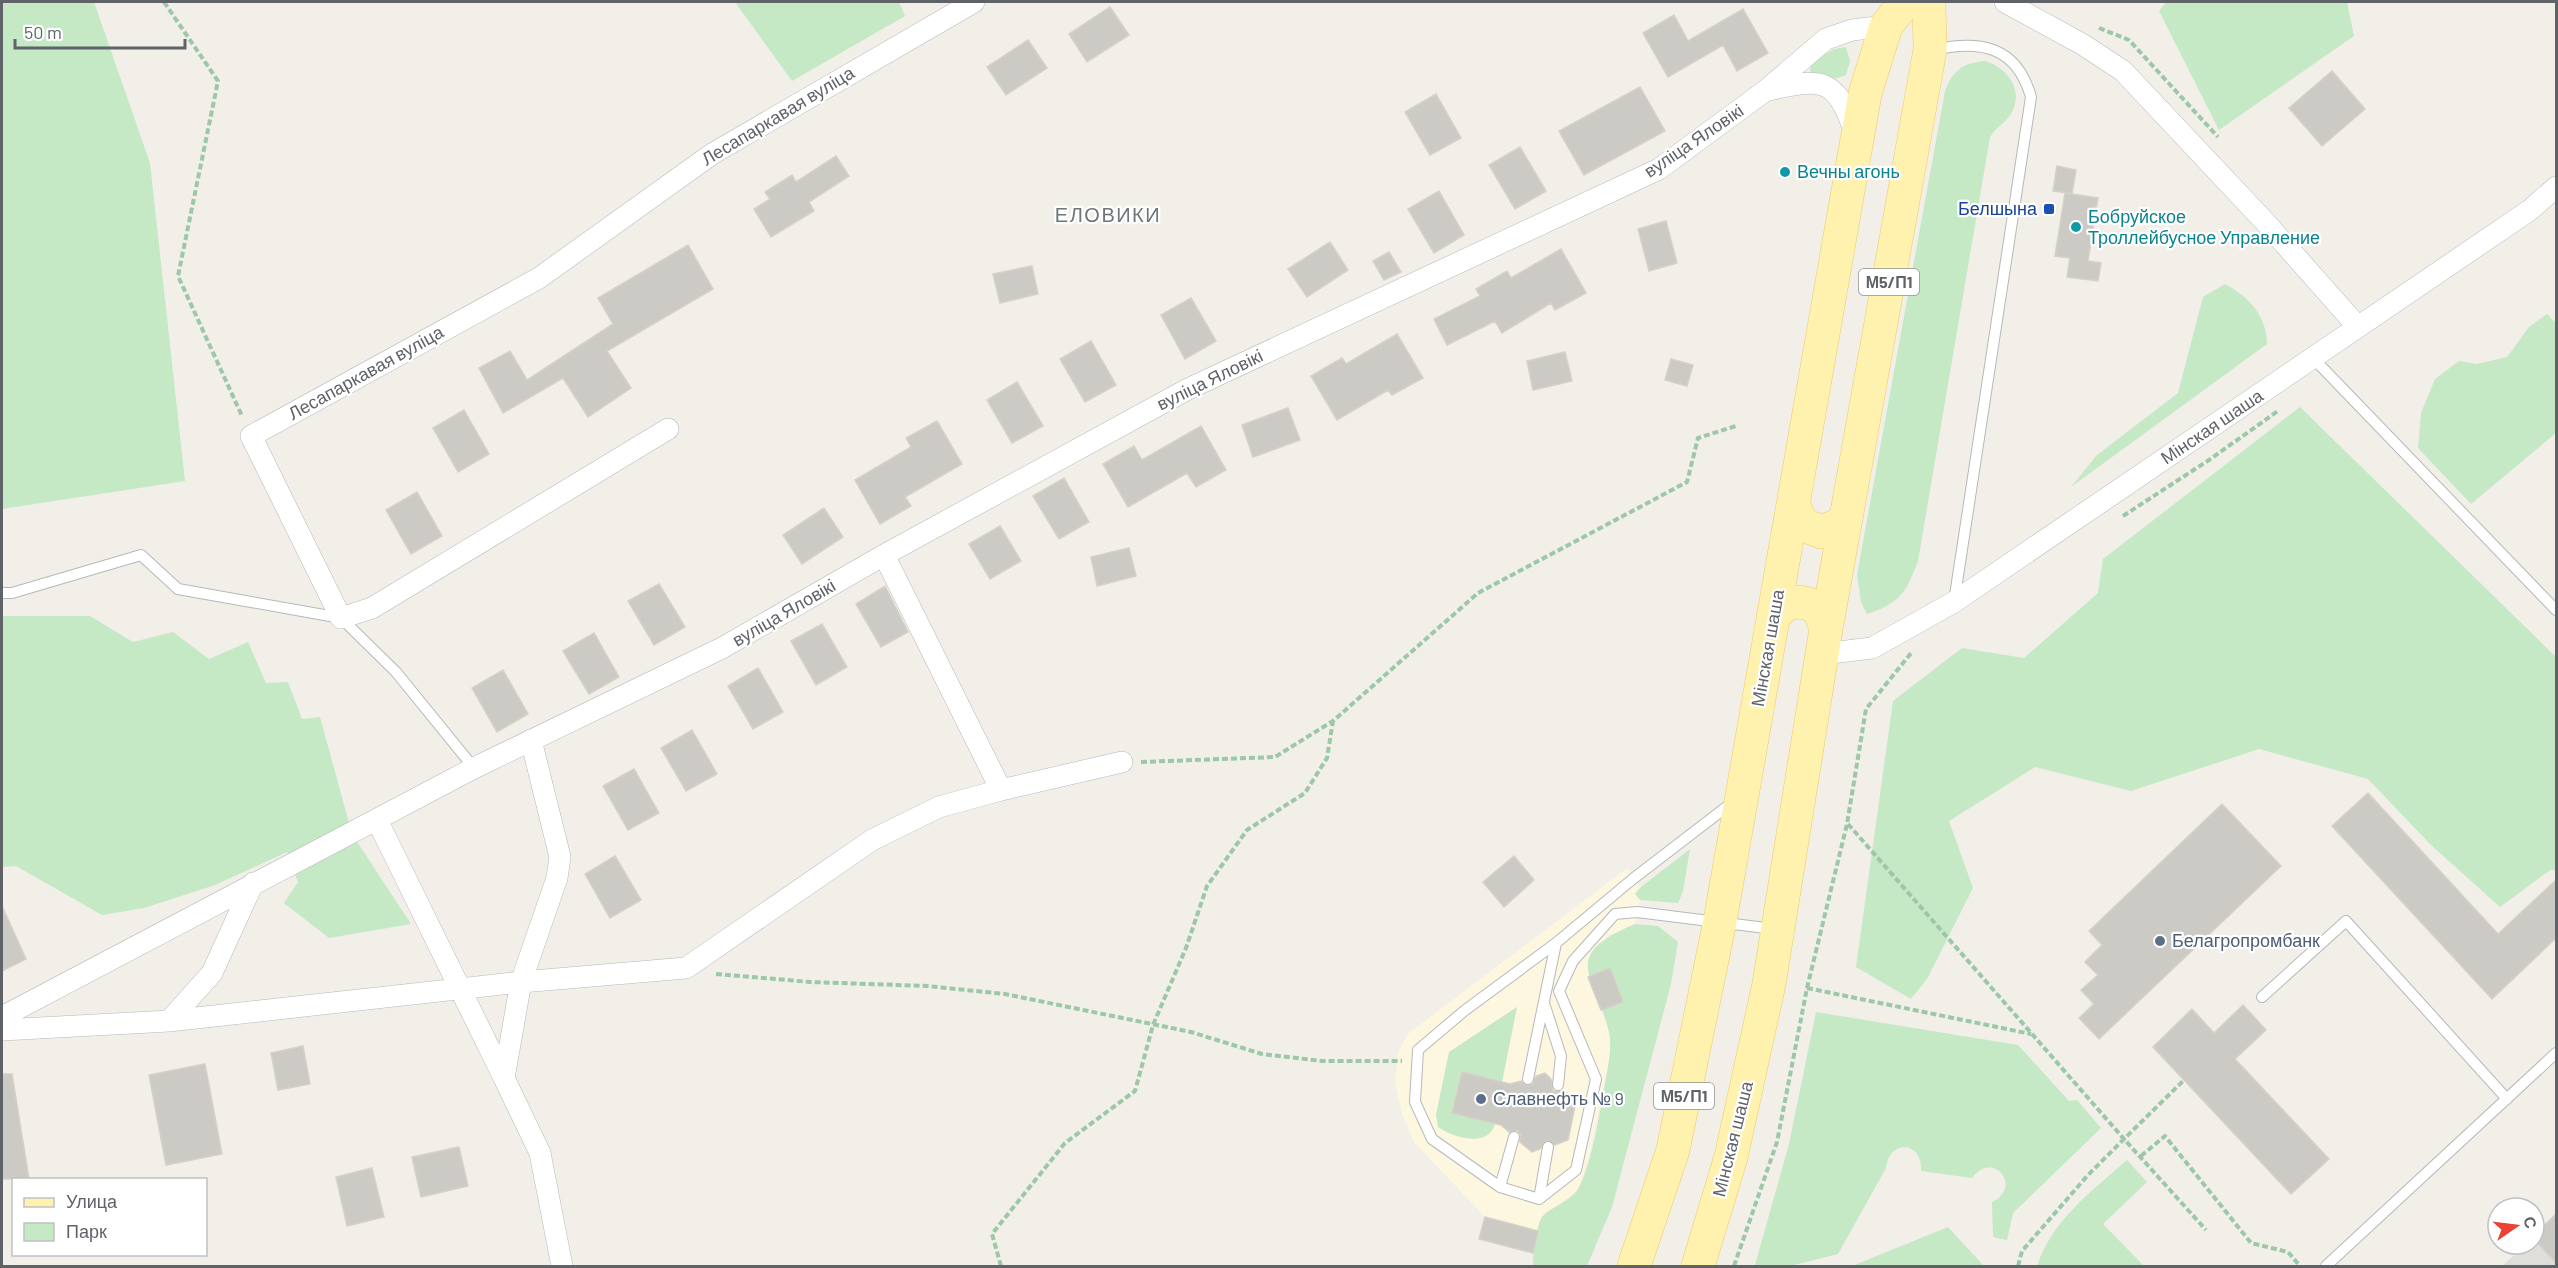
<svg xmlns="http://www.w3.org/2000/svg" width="2558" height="1268" font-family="Barlow,sans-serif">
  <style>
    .commercial { fill: #fef7e0; fill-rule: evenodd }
    .industrial { fill: #e0deda }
    .green { fill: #c5e8c5 }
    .building { fill: #cccac5; stroke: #d6d1c6; stroke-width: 1.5 }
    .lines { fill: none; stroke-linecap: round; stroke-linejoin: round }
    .lane-casing { stroke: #b5b8bc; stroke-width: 12 }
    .street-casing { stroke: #b5b8bc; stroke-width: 22 }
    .primary-casing { stroke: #f2c960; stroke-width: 34 }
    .path { stroke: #9cc7a9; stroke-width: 4; stroke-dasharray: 6 3; stroke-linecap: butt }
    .lane { stroke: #fff; stroke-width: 10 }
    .street { stroke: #fff; stroke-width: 21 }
    .primary { stroke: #fff2af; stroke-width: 33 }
    .culture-dot { fill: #0f9aa8; stroke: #fff; stroke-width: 2 }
    .transit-dot { fill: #1a4fb4; stroke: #fff; stroke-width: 2 }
    .service-dot { fill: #5c6f8a; stroke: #fff; stroke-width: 2 }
    .labels { text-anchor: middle; stroke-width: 4.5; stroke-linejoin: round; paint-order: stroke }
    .shield { fill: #fff; stroke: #8f9295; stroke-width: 1.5 }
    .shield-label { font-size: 16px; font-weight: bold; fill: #5f6368 }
    .street-label { font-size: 18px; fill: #5f6368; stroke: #fff }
    .culture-label { font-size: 18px; fill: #0d838f; stroke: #fff; text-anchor: start }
    .transit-label { font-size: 18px; fill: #164399; stroke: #fff; text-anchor: end }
    .service-label { font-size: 18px; fill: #4e5e75; stroke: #fff; text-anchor: start }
    .neighbourhood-label { font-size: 20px; letter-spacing: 1.5px; fill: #70757a; stroke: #fff }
  </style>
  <rect width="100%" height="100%" fill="#f1efe8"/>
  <path class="commercial" d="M1627,868l13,19 -5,7 5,6 -5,24 -28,12 -19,41 21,55 1,23 -21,102 -11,33 -36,28 -4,13 -53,-14 -71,-75 -12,-28 -7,-32 3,-30 10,-18zM1517,1007l-15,75 8,2 35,-11 31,28 -8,39 -36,12 -31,-27 -6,-1 -2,6 -57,-15 13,-63z"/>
  <path class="industrial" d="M2556,1217v49h-54l25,-22h7v-6z"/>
  <path class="green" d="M2,2h92l56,161 35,318 -183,28z
    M735,2h164l6,14 -113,65z
    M2166,2h181l7,34 -135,94 -60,-119z
    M1846,47l4,14 -4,14c-12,5 -26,6 -36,-4l2,-9 22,-13z
    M1985,61c21,6 39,28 27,51 -5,10 -16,15 -22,25l-72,424c-12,32 -18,42 -51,53l-6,-12 -4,-27 88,-484c8,-21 18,-28 40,-30z
    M2225,284c24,13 42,32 42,60l-196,143 26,-32 81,-62 25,-96z
    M2547,314l9,9v110l-85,71 -53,-56 3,-35 14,-34 24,-18 18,3 30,-7 22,-30z
    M2300,407l256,250v213h-6l-50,37 -69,-62 -63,-66 -109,-30 -128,42 -96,-24 -86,54 24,67 -46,91 -16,20 -55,-32 37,-266 69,-53 62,10 74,-65 5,-34z
    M2,616h88l43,26 40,-10 36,27 39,-17 18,41 22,-1 14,37 18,-2 32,117 59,90 -82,14 -45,-35 14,-21 -11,-30 -72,33 -71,23 -42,7 -86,-49 -14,1z
    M1690,849l-7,42 -5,12 -38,-3 -5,-6 6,-7z
    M1635,924l23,2 20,16 -7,42 -59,223 -25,59h-54c0,-10 3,-40 9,-49 8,-10 28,-15 36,-28 15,-25 23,-86 29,-116 2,-13 5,-27 2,-41 -13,-57 -52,-75 26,-108z
    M1517,1007l-15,75 -40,-10 -10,41 43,11c-7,25 -43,13 -57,3l-2,-12 13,-63z
    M1816,1012l202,33 51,56 8,-1 24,28 -88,85 -6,27 -14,-3 -1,-35c31,-14 2,-53 -20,-24l-51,-7c2,-30 -32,-32 -35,-3l-48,86 -48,12h-33l-2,-1 34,-121z
    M2127,1160l20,22 -44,42 41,42h-107c16,-47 54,-74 90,-106z
    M1948,1227l36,39h-132z"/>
  <path class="building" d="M1110,7l19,28 -42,27 -18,-28z
    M1743,9l25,44 -31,18 -14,-26 -55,32 -25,-44 31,-18 14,26z
    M1028,40l19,28 -41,27 -19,-28z
    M2332,71l33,38 -43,37 -33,-38z
    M1640,87l25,44 -81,44 -25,-44z
    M1436,94l25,44 -31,17 -25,-43z
    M1520,147l26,44 -31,18 -26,-44z
    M836,156l13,20 -40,26 5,9 -43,26 -17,-28 16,-10 -5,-7 27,-17 4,7z
    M2057,166l19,4 -4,24 -19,-3z
    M1439,191l25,44 -30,18 -26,-44z
    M2065,193l33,5 -10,63 13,2 -3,18 -31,-4 3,-19 -15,-2z
    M1666,221l11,42 -28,8 -11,-42z
    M1330,242l18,28 -41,27 -19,-28z
    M688,245l25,44 -106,62 24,37 -43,29 -25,-39 -60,35 -24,-45 31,-17 17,29 86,-56 -15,-26z
    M1561,249l25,44 -31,17 -4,-7 -49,30 -7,-12 -48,24 -13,-26 46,-23 -4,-7 31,-18 4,7z
    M1389,252l12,20 -17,8 -11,-19z
    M1032,266l6,28 -38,9 -7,-29z
    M1191,298l25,43 -31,18 -24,-44z
    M1397,334l26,44 -31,17 -4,-5 -51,30 -26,-44 31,-18 4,6z
    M1091,341l25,44 -31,17 -25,-43z
    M1565,352l7,29 -39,9 -6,-29z
    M1671,359l22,6 -6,21 -22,-6z
    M1017,382l26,44 -31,17 -25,-43z
    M1288,408l12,32 -47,17 -11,-32z
    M464,410l25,44 -31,18 -25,-44z
    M937,421l25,43 -57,33 6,9 -31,18 -25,-44 56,-33 -5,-9z
    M1201,426l25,44 -30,17 -9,-14 -59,34 -25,-43 31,-18 8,14z
    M1064,478l25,44 -30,17 -26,-43z
    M417,492l25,44 -31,18 -25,-44z
    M824,508l19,29 -41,27 -19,-29z
    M1000,526l21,35 -31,18 -21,-35z
    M1129,548l7,28 -39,10 -6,-29z
    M659,584l26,43 -31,18 -26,-44z
    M885,586l23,46 -27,15 -25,-43z
    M822,624l25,43 -31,18 -25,-44z
    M594,633l25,44 -30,17 -26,-43z
    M758,668l25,44 -30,17 -25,-43z
    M503,670l25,44 -31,18 -25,-44z
    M692,730l25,44 -31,17 -25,-43z
    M634,769l25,44 -31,17 -25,-44z
    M2368,793l130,141 58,-54v58l-64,61 -160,-173z
    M2222,804l59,62 -182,173 -20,-21 15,-14 -13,-14 17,-15 -13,-13 17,-17 -13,-14z
    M615,856l26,44 -31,18 -25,-44z
    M1514,856l20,24 -30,27 -21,-25z
    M2,906l24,53 -24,12z
    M1610,968l13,34 -22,8 -13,-33z
    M2243,1005l23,25 -31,29 94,100 -38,35 -138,-147 39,-38 22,24z
    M303,1046l7,38 -32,6 -7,-37z
    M205,1064l17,90 -56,11 -17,-90z
    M1462,1072l48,12 11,-3 6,5 6,-2 3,-8 9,-3 6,6 2,12 5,1 6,-2 12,11 -8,39 -13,5 -9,-5 -6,9 -8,3 -12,-10 1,-7 -4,-5 -8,2 -8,-7 -49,-12z
    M2,1074h10l17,105h-27z
    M459,1147l9,39 -47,11 -9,-40z
    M372,1168l12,49 -37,9 -11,-49z
    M2556,1214v49l-22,-24v-4z
    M1485,1217l53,14 -5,22 -54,-14z"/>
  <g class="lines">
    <defs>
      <path id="lane" d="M1934,50c47,-11 83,-3 97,47l-77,505
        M2313,358l243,252
        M2,593h10l129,-38 37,34 163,29 55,54 78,96
        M2262,997l84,-76 161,178
        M1544,1003l17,53 -3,29
        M1528,1079l28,-136 78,-65 99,-76
        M1514,1137l-14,50 39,12
        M1500,1187l-68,-48 -17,-37 3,-52 46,-39 92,-68
        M1539,1199l37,-29 20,-91 -37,-88 14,-30 42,-47 22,-2 137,17
        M1539,1199l9,-52
        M2326,1266l230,-213"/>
      <path id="street" d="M2005,2l77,42 41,27 143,152 92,104
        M1768,90c55,-12 67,-13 87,42
        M668,429l-296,179 -31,10 -90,-182 288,-158 173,-124 262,-152
        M1822,654l50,-6 82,-46 576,-392 26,-23
        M531,740l29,117 -3,21 -36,104 -17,96 36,75 22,113
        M1001,790l121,-28
        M377,820l127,258
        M2,1017l472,-249 248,-120 162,-93 304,-166 471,-220 106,-78 61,-52 26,-9 34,-4
        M169,1021l43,-48 41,-90
        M2,1030l167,-9 352,-39 165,-14 186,-128 67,-33 62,-17 -117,-235"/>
      <path id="primary" d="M1793,504l9,20 19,8 20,-8 6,-10
        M1773,618c12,-18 28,-20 46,-9l7,20
        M1634,1266l39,-116 47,-229 145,-827 21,-68 19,-24
        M1698,1266l33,-109 38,-173 57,-355 104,-579 -1,-48"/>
    </defs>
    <use href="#lane" class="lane-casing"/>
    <use href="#street" class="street-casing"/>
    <use href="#primary" class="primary-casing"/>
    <path class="path" d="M164,2l54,79 -40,195 64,140
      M2099,28l30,12 89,97
      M2123,516l86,-56 69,-49
      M1141,762l134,-5 58,-36 145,-128 209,-111 11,-44 38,-12
      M1848,824l276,315 60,-59
      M716,974l94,8 117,4 78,8 186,38 71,22 60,7h80
      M1807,988l224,46
      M2141,1156l24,-20 86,107 37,9 12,14
      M1001,1266l-9,-32 73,-91 70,-52 18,-66 33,-77 21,-62 40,-56 58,-37 22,-35 6,-37
      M1734,1266l43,-124 30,-154 40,-164 19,-115 46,-57
      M2018,1266l4,-15 66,-76 36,-36 82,91"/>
    <use href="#lane" class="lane"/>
    <use href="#street" class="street"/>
    <use href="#primary" class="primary"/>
  </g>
  <g class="culture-dot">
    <circle cx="1785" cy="172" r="6"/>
    <circle cx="2076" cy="227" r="6"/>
  </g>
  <rect class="transit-dot" x="2043" y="203" width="12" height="12" rx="3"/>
  <g class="service-dot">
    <circle cx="2160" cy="941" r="6"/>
    <circle cx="1481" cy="1099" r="6"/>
  </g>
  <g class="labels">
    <g class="shield">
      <rect x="1859" y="269" width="60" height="26" rx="4.5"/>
      <rect x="1654" y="1083" width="60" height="26" rx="4.5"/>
    </g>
    <g class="shield-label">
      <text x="1889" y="288">М5/П1</text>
      <text x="1684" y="1102">М5/П1</text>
    </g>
    <g class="street-label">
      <text transform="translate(778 116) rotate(-31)" y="6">Лесапаркавая вуліца</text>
      <text transform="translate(1694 141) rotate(-34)" y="6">вуліца Яловікі</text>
      <text transform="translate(366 373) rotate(-29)" y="6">Лесапаркавая вуліца</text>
      <text transform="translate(1210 380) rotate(-26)" y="6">вуліца Яловікі</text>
      <text transform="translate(2212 427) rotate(-34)" y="6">Мінская шаша</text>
      <text transform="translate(784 613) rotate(-30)" y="6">вуліца Яловікі</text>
      <text transform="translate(1768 648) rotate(-80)" y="6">Мінская шаша</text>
      <text transform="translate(1733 1139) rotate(-76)" y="6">Мінская шаша</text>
    </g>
    <g class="culture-label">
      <text x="1797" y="178">Вечны агонь</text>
      <text x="2088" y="223">Бобруйское<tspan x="2088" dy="21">Троллейбусное Управление</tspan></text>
    </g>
    <g class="transit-label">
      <text x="2037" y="215">Белшына</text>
    </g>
    <g class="service-label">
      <text x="2172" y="947">Белагропромбанк</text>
      <text x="1493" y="1105">Славнефть № 9</text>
    </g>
    <g class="neighbourhood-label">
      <text x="1108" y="222">ЕЛОВИКИ</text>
    </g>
  </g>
  <rect width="2558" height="1268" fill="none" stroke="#5f6368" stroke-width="6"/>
  <rect x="12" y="1178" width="195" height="78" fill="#ffffff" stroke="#bfc1c3" stroke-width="1.5"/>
  <rect x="24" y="1198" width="30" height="9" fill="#fff2af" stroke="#bfc1c3" stroke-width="1.5"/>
  <text x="66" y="1208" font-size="18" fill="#5f6368">Улица</text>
  <rect x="24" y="1223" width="30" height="18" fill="#c5e8c5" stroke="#bfc1c3" stroke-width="1.5"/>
  <text x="66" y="1238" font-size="18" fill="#5f6368">Парк</text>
  <g transform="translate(2516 1226) rotate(76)"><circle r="28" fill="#ffffff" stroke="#bfc1c3" stroke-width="1.5"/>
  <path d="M0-4.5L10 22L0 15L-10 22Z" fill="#ea4335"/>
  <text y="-9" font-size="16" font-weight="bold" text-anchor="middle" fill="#5f6368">С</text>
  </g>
  <path d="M15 39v9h170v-9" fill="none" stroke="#5f6368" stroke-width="3"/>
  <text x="24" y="39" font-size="18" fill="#5f6368" stroke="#ffffff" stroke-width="4.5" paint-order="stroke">50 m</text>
</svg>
